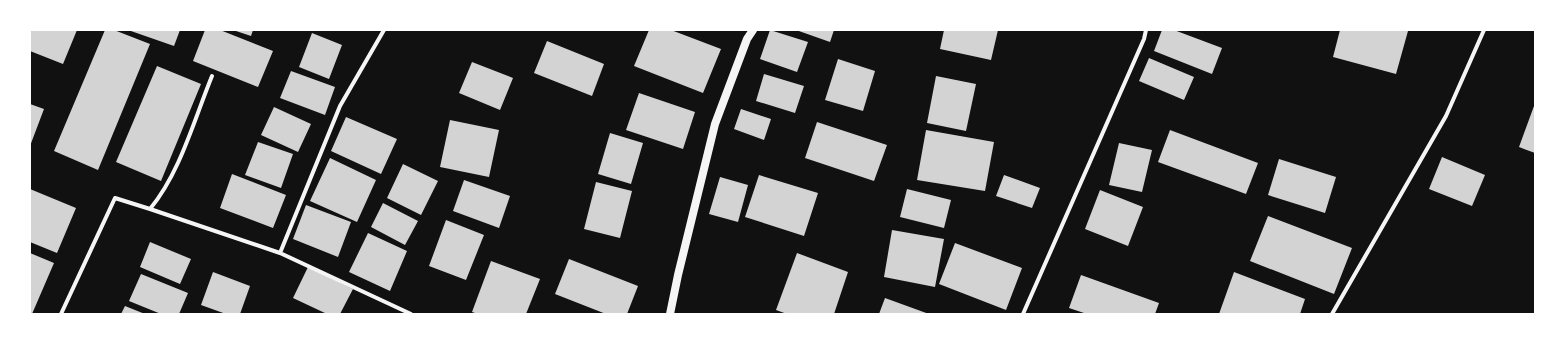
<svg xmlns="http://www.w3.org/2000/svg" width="1565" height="344" font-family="Barlow,sans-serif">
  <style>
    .building { fill: #d3d3d3 }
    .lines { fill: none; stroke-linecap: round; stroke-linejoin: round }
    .minor { stroke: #f5f5f5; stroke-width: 4 }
    .secondary { stroke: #f5f5f5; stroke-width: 8 }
  </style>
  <rect width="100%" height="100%" fill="#111"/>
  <path class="building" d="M30,30h47l-14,34 -33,-13z
    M105,30h9l36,14 -52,126 -44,-19z
    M128,30h52l-6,16z
    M205,30h15l53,21 -15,36 -65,-26z
    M233,30h20l-2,6z
    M649,30h22l50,19 -18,44 -69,-27z
    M770,30l38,12 -11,30 -37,-13z
    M796,30h38l-4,12z
    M944,30h54l-7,30 -51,-11z
    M1162,30h12l48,18 -10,26 -58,-23z
    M1340,30l68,1 -12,43 -63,-17z
    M312,33l30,12 -13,34 -30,-12z
    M547,41l57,23 -12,32 -58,-23z
    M1149,58l45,19 -10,23 -45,-19z
    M838,59l37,12 -12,40 -38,-11z
    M472,62l41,16 -13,32 -41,-17z
    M157,66l44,18 -40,97 -45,-19z
    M291,71l44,16 -10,28 -45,-17z
    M764,74l40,12 -9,27 -39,-12z
    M936,76l40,8 -10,47 -39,-8z
    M639,93l56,19 -12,37 -57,-19z
    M30,104l14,5 -14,37z
    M1534,106h1v47l-16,-6z
    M274,107l37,17 -13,28 -37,-17z
    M741,109l30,10 -7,21 -30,-11z
    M346,117l51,22 -16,35 -50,-23z
    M450,120l49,10 -10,47 -49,-10z
    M817,122l70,23 -13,36 -69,-23z
    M926,130l68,12 -9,49 -68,-11z
    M1170,130l88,33 -12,31 -88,-32z
    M610,133l33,10 -12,41 -33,-10z
    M258,142l35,12 -12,34 -36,-13z
    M1119,143l33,7 -10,42 -33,-7z
    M1442,157l43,18 -13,31 -43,-17z
    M330,158l46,22 -19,42 -47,-21z
    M1279,159l57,18 -11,36 -57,-18z
    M403,164l35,17 -17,34 -34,-17z
    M232,174l54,21 -13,33 -53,-20z
    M759,175l59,18 -14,43 -59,-19z
    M1004,175l36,13 -8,20 -36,-12z
    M720,177l28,8 -10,37 -29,-8z
    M464,180l46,16 -11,32 -46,-17z
    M596,182l36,9 -12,47 -36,-9z
    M30,189l46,19 -19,45 -27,-11z
    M907,189l44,11 -7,28 -44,-11z
    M1100,190l43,17 -15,39 -43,-17z
    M383,203l35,18 -13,24 -34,-18z
    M306,205l45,17 -13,35 -45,-18z
    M1268,216l84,32 -18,46 -84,-33z
    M446,220l38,15 -18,45 -37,-14z
    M892,230l52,9 -9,48 -51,-10z
    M368,233l39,18 -17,40 -41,-19z
    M150,242l41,17 -11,25 -40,-17z
    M955,243l67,25 -16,42 -67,-26z
    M30,253l24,10 -22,51h-2z
    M797,253l51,19 -14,42h-47l-11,-4z
    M569,259l69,27 -11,28h-21l-51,-20z
    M491,261l49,18 -14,35h-48l-6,-2z
    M308,267l45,22 -13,25h-13l-34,-16z
    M213,272l37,14 -10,28h-14l-25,-9z
    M1234,272l71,27 -5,15h-81z
    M141,274l47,19 -9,21h-18l-32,-13z
    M1081,275l78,28 -4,11h-68l-18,-6z
    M885,298l44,16h-50z
    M125,306l20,8h-24z"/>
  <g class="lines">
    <path class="minor" d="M212,76c-18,44 -32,97 -62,133l130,44 131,61
      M280,253l60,-147 44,-76
      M61,314l54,-116 35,11
      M1023,314l121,-275 2,-9
      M1332,314l114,-198 38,-86"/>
    <path class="secondary" d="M670,314l8,-39 37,-151 32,-85 6,-9"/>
  </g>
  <rect width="1565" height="344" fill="none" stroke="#ffffff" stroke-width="62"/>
</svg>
